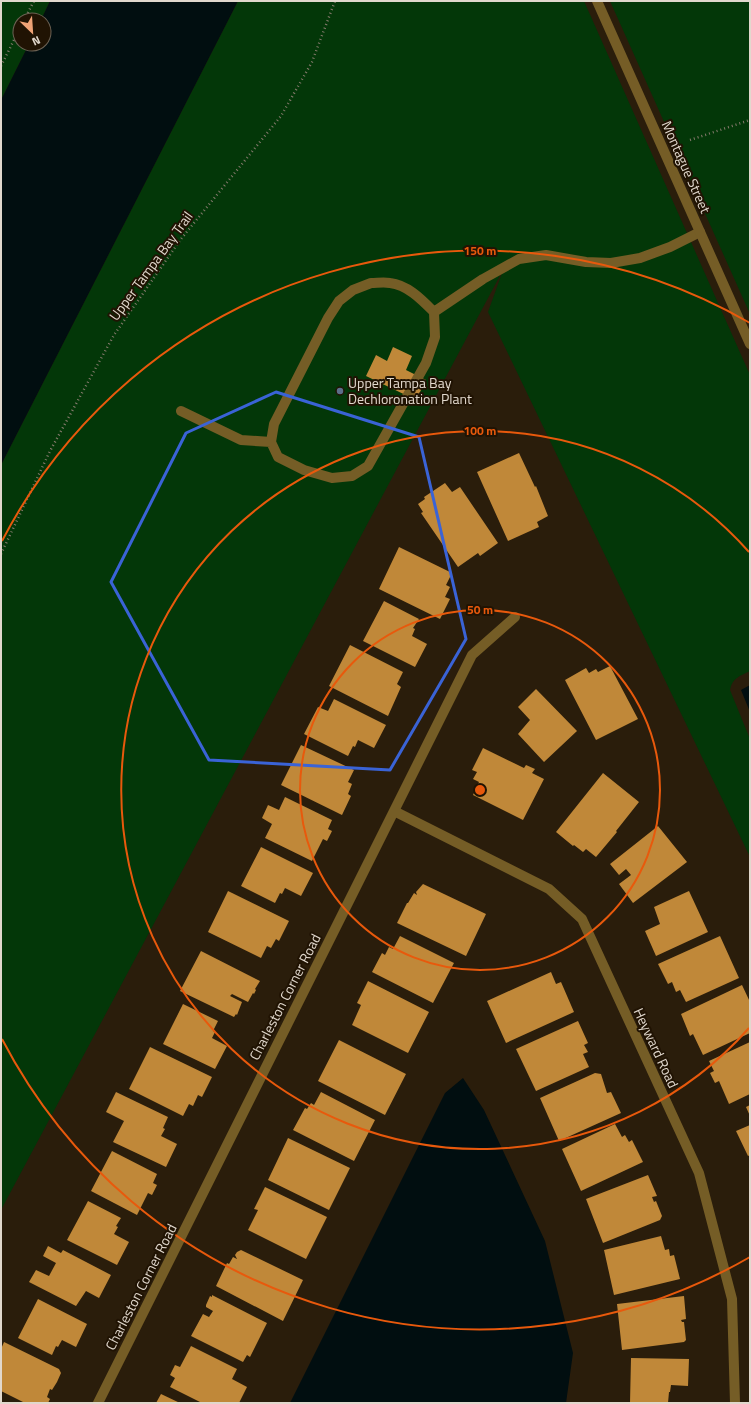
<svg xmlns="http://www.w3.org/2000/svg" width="751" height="1404" font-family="'Titillium Web',sans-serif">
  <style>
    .green { fill: #033708 }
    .water { fill: #010e10 }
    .building { fill: #c08839 }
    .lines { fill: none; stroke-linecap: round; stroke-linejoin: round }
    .path { stroke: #857a6c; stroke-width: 2.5; stroke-dasharray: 1 3; stroke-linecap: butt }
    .service { stroke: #755d26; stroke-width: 10 }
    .minor { stroke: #755d26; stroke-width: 10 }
    .tertiary { stroke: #755d26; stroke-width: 10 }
    .marked { fill: none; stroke: #3a63d6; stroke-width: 3; stroke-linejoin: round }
    .ring { fill: none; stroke: #e8590c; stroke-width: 2 }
    .service-dot { fill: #5c6f8a; stroke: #201303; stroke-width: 1.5 }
    .labels { text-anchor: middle; stroke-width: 4; stroke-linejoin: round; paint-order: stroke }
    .street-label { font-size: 14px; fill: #e1d8cd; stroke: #201303 }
    .poi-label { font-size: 14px; fill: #e1d8cd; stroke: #201303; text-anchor: start }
    .centre { fill: #e8590c; stroke: #201303; stroke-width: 2 }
    .ring-label { font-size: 12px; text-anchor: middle; font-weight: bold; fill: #e8590c; stroke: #201303; stroke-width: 4; stroke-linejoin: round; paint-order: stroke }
  </style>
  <rect width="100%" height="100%" fill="#2a1d0b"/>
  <path class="green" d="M1,1h49l-9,19h-21v24h9l-28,56z
    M238,1h346l166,374v296c-10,5 -18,7 -20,19l20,49v118l-262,-545 15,-42 -502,940v-745z
    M610,1h140v313z"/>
  <path class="water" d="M50,1h188l-237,464v-365l28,-56h15v-24h-3z
    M750,685v27l-9,-22z
    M463,1078l21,32 61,131 28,112 -7,50h-276l155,-310z"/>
  <path class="building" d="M393,347l19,9 -6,14 20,10 -10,20 -50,-24 10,-21 11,6z
    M519,453l16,34 1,-1 12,30 -11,6 2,5 -31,14 -31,-69z
    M445,483l7,9 8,-5 38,56 -18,13 -2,-3 -20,14 -37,-54 2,-1 -5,-8 7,-5 -1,-2z
    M399,547l53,26 -6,12 4,2 -5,10 5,2 -10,20 -61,-30z
    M384,601l35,18 -6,9 2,1 -3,7 15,8 -12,23 -52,-26z
    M350,645l53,27 -6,12 4,3 -13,29 -59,-30z
    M610,666l28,53 -42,21 -31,-60 21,-12 3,5 7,-4 2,3z
    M536,689l41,42 -33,31 -26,-28 12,-14 -12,-13z
    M334,699l52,26 -12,23 -16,-8 -3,7 -2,-1 -5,10 -44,-22 14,-27 10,4z
    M301,745l53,25 -6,12 4,2 -4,10 3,2 -9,19 -61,-30z
    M483,748l41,20 2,-3 9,4 -3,4 12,6 -21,41 -50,-25 6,-13 -6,-3 4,-7 -5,-2z
    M603,773l36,29 -23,29 1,1 -21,25 -10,-8 -3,3 -9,-7 -1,1 -17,-14z
    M285,797l47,23 -4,9 4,2 -5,10 -4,-2 -11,22 -47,-23 7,-14 -10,-6 6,-13 11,5z
    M658,826l29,36 -54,41 -14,-19 12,-9 -5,-6 -7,6 -9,-11z
    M261,847l52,26 -12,23 -16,-8 -3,6 -2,-1 -5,10 -34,-17z
    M423,884l63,30 -20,42 -69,-33 10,-20h1l6,-10 3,2 -1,-3z
    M228,891l61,30 -10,20 -3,-2 -5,9 -4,-2 -6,12 -53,-26z
    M689,891l19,41 -52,24 -11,-25 15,-7 -6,-17z
    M400,936l54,27 -21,40 -61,-31 10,-19 3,2 4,-8 4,2z
    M720,936l19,42 -53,24 -6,-12 -4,2 -4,-10 -4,2 -10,-20z
    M201,951l59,30 -5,8 1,1 -2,4 -1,-1 -5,9 -16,-8 -2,2 12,6 -5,13 -1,-1 -2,3 -54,-26z
    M551,972l5,12 5,-2 13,30 -68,31 -19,-42z
    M368,981l61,31 -21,41 -56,-28 9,-20 -4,-2z
    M742,985l8,17v31l-47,22 -10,-21 -3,2 -9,-22z
    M183,1004l35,17 -5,10 2,1 -3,6 15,8 -12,23 -52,-25z
    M578,1021l10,22 -4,2 4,7 -5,2 6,13 -53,24 -20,-42z
    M339,1040l67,34 -21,41 -67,-34z
    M750,1042v52l-21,10 -10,-23 -4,2 -5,-10 4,-2 -5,-10z
    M150,1047l62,30 -10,20 -4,-2 -5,11 -4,-2 -6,12 -54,-27z
    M595,1073l6,1 6,19 4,-1 10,21 -62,28 -19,-43z
    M116,1092l52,25 -5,11 2,1 -4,7 16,8 -11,23 -53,-25 11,-21 -18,-9z
    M321,1092l54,28 -21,41 -61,-31 12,-22 2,1 4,-6 3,2z
    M750,1105v11l-4,-9z
    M615,1124l7,13 3,-2 4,7 3,-2 11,22 -62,29 -19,-42z
    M750,1125v30l-2,1 -12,-25z
    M288,1138l62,30 -21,42 -61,-30z
    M112,1151l45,23 -4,9 4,2 -5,10 -4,-2 -11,22 -46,-24z
    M648,1175l9,21 -5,1 2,5 2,-1 6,15 -2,4 -57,23 -17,-44z
    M265,1187l62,30 -21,42 -58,-29 10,-20 -4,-1z
    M88,1201l33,17 -5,8 2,1 -4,7 15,8 -12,23 -50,-25z
    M661,1236l4,14 4,-1 1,7 4,-1 6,24 -66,16 -10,-45z
    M48,1246l13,7 2,-3 48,25 -12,23 -13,-7 -10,15 -47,-24 7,-12 13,6 7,-13 -13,-7z
    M241,1250l62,30 -20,41 -67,-35 11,-23 2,1 4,-7 4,2 -2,-4 2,-3z
    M212,1295l55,28 -17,34 -3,-2 -4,7 -52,-26 12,-22 6,3 4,-6 -7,-4v-2l4,-9 2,1z
    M684,1296l2,23 -5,1 1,2h2l2,18 -2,2 -62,8 -5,-46z
    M38,1299l49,25 -11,23 -14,-7 -4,7 -2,-1 -4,9 -34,-17z
    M4,1342l55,27 2,4 -4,9 -5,8 -2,-1 -3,8 3,2 -2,4h-23l-24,-12v-42z
    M191,1346l46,23 -5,10 15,8 -8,16h-37l-32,-16 5,-9 -5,-3 5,-10 5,2z
    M631,1358l58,1 -1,27 -17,-1 -1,7h-1l-1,11h-38z
    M161,1394l19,9h-24z"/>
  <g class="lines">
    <path class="path" d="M24,20l10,-19
      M1,66l19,-38
      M690,140l60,-20
      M1,554l49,-103 64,-116 67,-96 100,-123 31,-54 23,-61"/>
    <path class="service" d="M371,283c6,0 13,-1 19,0 18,2 32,17 44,29l1,25 -9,26 -58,103 -16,10 -20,2 -28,-8 -26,-13 -7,-15 3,-18 54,-106 11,-17 14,-11z
      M434,312l49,-33 36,-20 27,-4 40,7 25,1 29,-5 30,-11 30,-15
      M181,411l60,29 30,2"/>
    <path class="minor" d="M394,811l155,78 33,30 117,254 33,126 3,104
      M98,1403l374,-748 43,-38"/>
    <path class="tertiary" d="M597,1l153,343"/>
  </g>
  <path class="marked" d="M276,392l143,45 47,202 -76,131 -181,-10 -98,-178 75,-149z"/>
  <g class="ring">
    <circle cx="480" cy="790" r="180"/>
    <path d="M749 1028A359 359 0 1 1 749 552"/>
    <path d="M750 1257A539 539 0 0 1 2 1039M2 541A539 539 0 0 1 750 323"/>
  </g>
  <circle class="service-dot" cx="340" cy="391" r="4"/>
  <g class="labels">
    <g class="street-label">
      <text transform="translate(686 167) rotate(66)" y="5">Montague Street</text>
      <text transform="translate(151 266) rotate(-54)" y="5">Upper Tampa Bay Trail</text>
      <text transform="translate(285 997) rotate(-63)" y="5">Charleston Corner Road</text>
      <text transform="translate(656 1048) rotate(65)" y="5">Heyward Road</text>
      <text transform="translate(141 1287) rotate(-63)" y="5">Charleston Corner Road</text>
    </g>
    <g class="poi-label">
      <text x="348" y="388">Upper Tampa Bay<tspan x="348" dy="16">Dechloronation Plant</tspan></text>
    </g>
  </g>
  <circle cx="480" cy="790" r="6" class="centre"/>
  <g class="ring-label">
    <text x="480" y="255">150 m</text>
    <text x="480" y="435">100 m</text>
    <text x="480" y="614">50 m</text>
  </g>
  <rect width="751" height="1404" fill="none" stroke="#e1d8cd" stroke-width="4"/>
  <g transform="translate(32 32) rotate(155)"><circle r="19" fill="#201303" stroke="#6d6254"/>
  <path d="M0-3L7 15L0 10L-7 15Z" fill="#efa376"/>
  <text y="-6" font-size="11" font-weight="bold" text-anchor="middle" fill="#e1d8cd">N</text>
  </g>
</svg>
